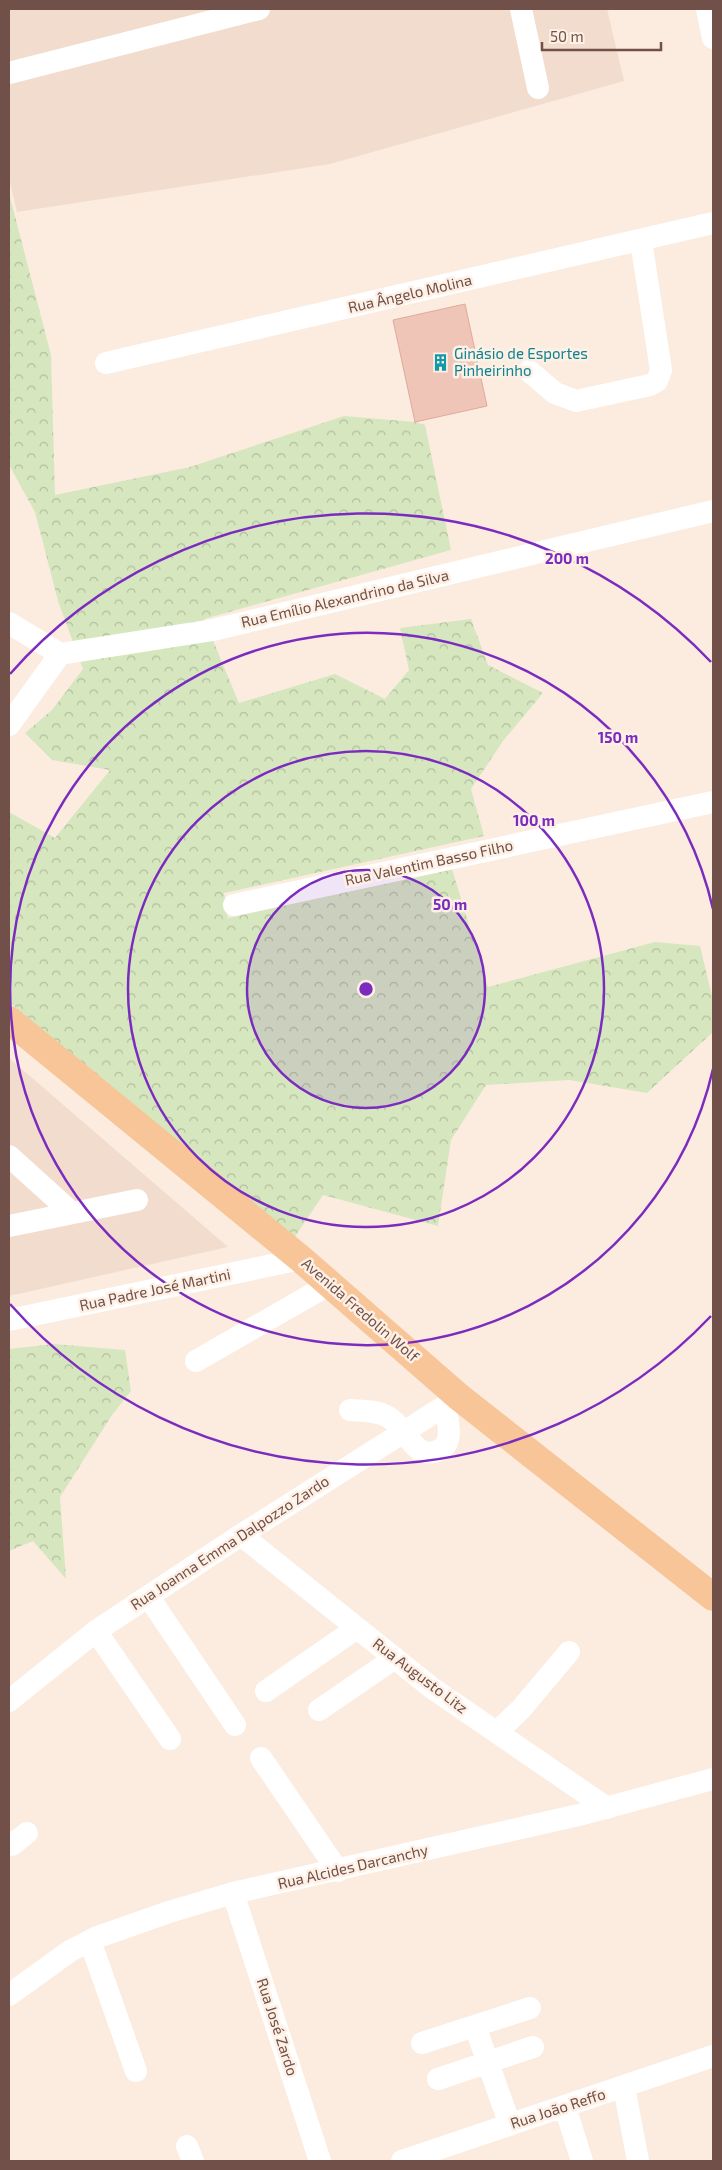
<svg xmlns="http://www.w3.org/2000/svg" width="722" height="2170" font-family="'Exo 2',sans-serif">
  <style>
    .residential { fill: #f2dcce }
    .forest { fill: url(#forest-crowns) }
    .building { fill: #efc5b8; stroke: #e1a999 }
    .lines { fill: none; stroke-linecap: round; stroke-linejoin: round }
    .minor { stroke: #fff; stroke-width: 22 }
    .major { stroke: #f8c599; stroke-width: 28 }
    .ring { fill: none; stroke: #7b2cbf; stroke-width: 2.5 }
    .labels { text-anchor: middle; stroke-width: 5; stroke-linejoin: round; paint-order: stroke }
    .street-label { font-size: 15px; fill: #705048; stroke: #fef0e5 }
    .culture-label { font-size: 15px; fill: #0d838f; stroke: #fef0e5; text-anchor: start }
    .centre { fill: #7b2cbf; stroke: #fef0e5; stroke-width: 2.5 }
    .ring-label { font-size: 15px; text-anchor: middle; font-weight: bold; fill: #7b2cbf; stroke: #fef0e5; stroke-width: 5; stroke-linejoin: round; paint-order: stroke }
  </style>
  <defs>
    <pattern id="forest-crowns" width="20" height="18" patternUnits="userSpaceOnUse" patternTransform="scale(1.25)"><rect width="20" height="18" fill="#d6e7bf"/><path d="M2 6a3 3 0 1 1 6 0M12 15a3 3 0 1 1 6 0" fill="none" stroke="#b2be9d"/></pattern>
  </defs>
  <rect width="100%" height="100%" fill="#fbecdf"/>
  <path class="residential" d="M9,9h598l17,72 -294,83 -313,48 -8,-34z
    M9,1058l219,189 -219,49z"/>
  <path class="forest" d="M9,193l42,162 4,140 135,-28 154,-51 71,6 10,3 26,125 -247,69 35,84 96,-29 50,25 24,-29 -9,-42 71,-9 17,46 55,28 -40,48 -32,48 13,47 -260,57 4,25 224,-49 36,118 167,-45 45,4 13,54v32l-66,61 -78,-13 -83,5 -35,55 -13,86 -115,-31 -31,46 -283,-239v-190l46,26 55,-68 -58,-10 -27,-27 27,-23 31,-41 -25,-68 -23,-89 -26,-47z
    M54,1344l71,6 6,41 -19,24 -52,82 6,82 -33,-38 -24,10v-202z"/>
  <path class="building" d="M465,304l22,102 -72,16 -22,-102z"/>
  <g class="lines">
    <path class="minor" d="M521,9l17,79
      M707,9l6,29
      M9,73l250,-64
      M106,363l607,-140
      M529,371l26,22 21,8 74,-16 7,-4 4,-11 -20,-129
      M9,623l51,31
      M9,725l51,-71 153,-24 500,-119
      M234,905l479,-103
      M9,1156l63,57
      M9,1226l128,-26
      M9,1320l292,-61
      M196,1361l134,-77
      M350,1410c13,1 27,0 38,7 14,8 20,25 32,33 4,3 9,3 14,2 22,-5 14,-30 11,-46
      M241,1535l191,153 175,120
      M148,1596l87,129
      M96,1631l74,108
      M266,1691l91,-63
      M9,1701l87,-70 145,-96 218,-138
      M319,1710l76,-52
      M497,1732l24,-23 48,-57
      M261,1758l77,113
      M9,1842l3,3 15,-12
      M233,1893l87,268
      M90,1941l46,130
      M9,1995l61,-44 25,-13 74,-26 64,-19 350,-79 130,-35
      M475,2026l35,99
      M422,2043l108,-35
      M438,2079l95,-32
      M624,2087l14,74
      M565,2107l17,54
      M187,2146l6,15
      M402,2161l311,-105"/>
    <path class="major" d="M9,1020l292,239 158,138 254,200"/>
  </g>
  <circle cx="366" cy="989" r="119" fill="#7b2cbf" fill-opacity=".12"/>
  <g class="ring">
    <circle cx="366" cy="989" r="119"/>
    <circle cx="366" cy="989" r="238"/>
    <path d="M713 1069A356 356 0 1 1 713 909"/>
    <path d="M711 1316A475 475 0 0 1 10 1304M10 674A475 475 0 0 1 711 662"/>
  </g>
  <defs>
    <symbol id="building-bare" viewBox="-9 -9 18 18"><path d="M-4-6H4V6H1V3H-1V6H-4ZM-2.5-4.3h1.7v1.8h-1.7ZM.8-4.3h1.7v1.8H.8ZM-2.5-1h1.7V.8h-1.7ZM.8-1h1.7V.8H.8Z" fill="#0f9aa8" stroke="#fef0e5" stroke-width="2.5" paint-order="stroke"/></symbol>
  </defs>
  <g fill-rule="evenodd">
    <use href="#building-bare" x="428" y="350" width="25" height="25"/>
  </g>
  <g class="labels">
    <g class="street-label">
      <text transform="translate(410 294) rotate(-13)" y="5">Rua Ângelo Molina</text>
      <text transform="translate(345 599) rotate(-13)" y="5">Rua Emílio Alexandrino da Silva</text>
      <text transform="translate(429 863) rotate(-12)" y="5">Rua Valentim Basso Filho</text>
      <text transform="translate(155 1290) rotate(-12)" y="5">Rua Padre José Martini</text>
      <text transform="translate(360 1310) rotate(41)" y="5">Avenida Fredolin Wolf</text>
      <text transform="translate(230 1543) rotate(-33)" y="5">Rua Joanna Emma Dalpozzo Zardo</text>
      <text transform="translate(420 1676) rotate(37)" y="5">Rua Augusto Litz</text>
      <text transform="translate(353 1867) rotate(-13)" y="5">Rua Alcides Darcanchy</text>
      <text transform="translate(277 2027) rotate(72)" y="5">Rua José Zardo</text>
      <text transform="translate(558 2109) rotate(-18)" y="5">Rua João Reffo</text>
    </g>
    <g class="culture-label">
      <text x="454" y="359">Ginásio de Esportes<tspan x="454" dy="17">Pinheirinho</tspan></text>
    </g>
  </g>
  <circle cx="366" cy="989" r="8" class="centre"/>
  <g class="ring-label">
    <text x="567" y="564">200 m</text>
    <text x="618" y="743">150 m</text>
    <text x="534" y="826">100 m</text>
    <text x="450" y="910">50 m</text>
  </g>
  <rect width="722" height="2170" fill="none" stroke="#705048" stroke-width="20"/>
  <path d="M542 42v8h119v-8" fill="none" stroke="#705048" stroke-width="2.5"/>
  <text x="550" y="42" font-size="15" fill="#705048" stroke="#fef0e5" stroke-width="4" paint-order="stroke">50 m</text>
</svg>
